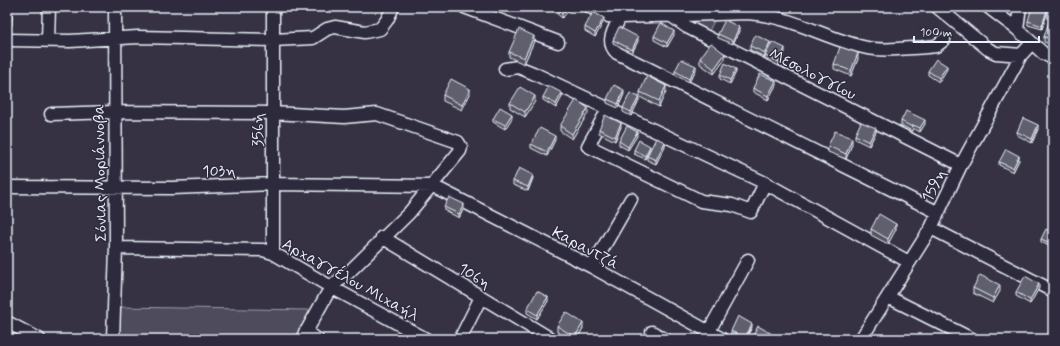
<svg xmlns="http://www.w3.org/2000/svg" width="1060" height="346" font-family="Mynerve,sans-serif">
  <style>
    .green { fill: #4d4b5c; stroke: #9a9eaa }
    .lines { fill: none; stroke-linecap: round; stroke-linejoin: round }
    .minor-casing { stroke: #e8f1f8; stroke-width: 15 }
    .minor { stroke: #2f2a3d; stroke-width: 12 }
    .wall { fill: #53515f; stroke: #e8f1f8 }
    .shaded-wall { fill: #43424d; stroke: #e8f1f8 }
    .building { fill: #605e6e; stroke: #e8f1f8 }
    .labels { text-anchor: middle; stroke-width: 3; stroke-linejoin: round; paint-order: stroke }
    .street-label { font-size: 16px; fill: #e8f1f8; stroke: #2f2a3d }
  </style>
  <rect width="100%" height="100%" fill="#363244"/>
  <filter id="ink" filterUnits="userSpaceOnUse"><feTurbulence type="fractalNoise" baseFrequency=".025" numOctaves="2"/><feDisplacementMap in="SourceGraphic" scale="8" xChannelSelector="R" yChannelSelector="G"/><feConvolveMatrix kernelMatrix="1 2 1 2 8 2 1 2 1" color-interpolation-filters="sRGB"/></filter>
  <g filter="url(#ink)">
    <path class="green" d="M715,19l-7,14 -24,-12z
      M118,307l192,3 -13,29h-179z"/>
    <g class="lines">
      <defs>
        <path id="minor" d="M273,7v246
          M464,7l94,35
          M590,7l18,9 13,1 127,-4c43,3 74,24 115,34 19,5 44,1 64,0l9,-1 8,-6
          M651,7l22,10 14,10 274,138
          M937,7l51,42 8,4 25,2
          M988,7l29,22
          M1020,7l-3,22 27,25 9,4
          M620,17c-6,13 -15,25 -3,36l320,159
          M7,40l63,1 68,-4 135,3 40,-2 14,-9 8,-2 30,5 15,-3 7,-9 6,-13
          M48,40l1,-33
          M505,69l13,-2 15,6 232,110 144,79
          M608,109l-20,37 113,55 31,4 19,7 14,-29
          M51,114l63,-2 159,1 71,4 33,-3 81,28 3,5 -1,4 -51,62 -61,60 -17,14 -29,52
          M7,187l165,1 101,-4 160,2 159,81 130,72
          M931,228l122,63
          M382,237l169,102
          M116,248l147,2 10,3 58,34 95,52
          M592,267l39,-68
          M888,297l84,42
          M7,322l32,17
          M709,331l39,-71
          M305,332l12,7
          M652,332l13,7
          M113,339l3,-91 -1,-241
          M460,339l21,-42
          M861,339l70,-111 30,-63 60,-110 11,-12"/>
      </defs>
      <use href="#minor" class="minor-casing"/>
      <use href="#minor" class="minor"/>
    </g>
    <path class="wall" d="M7,7h5v18h-5z
      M549,7h23l-10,11z
      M1047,14l-5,15 -14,-4v-4z
      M1053,19v26l-9,-3v-5z
      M604,21l-9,16 -10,-6v-4z
      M739,31l-6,13 -15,-6v-4z
      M674,35l-7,12 -13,-7v-4z
      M613,40l25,1 -6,12 -19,-10z
      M534,41l-10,23 -15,-7v-5z
      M750,46h20l-5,11 -15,-7z
      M785,52l-6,14 -14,-7v-3z
      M700,58l25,1 -11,15 -14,-10z
      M858,59l-7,17 -17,-7v-5z
      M947,69l-8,13 -11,-7v-4z
      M696,70l-7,12 -14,-7v-4z
      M736,72l-6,12 -10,-5v-4z
      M776,85l-8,15 -15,-8v-4z
      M666,91l-7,16 -19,-10v-5z
      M470,94l-8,16 -19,-9v-6z
      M624,94l-6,14 -11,-5v-4z
      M543,97h19l-6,11 -13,-8z
      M639,100l-8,16 -8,-4v-4z
      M535,101l-10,16 -15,-9v-5z
      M588,113l-16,26 -12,-8v-5z
      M512,118l-7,11 -12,-7v-3z
      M901,121l24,3 -5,8 -7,-4 -1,3 -11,-6z
      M621,127l-6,14 -16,-8v-4z
      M1038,129l-6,14 -15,-8v-3z
      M876,132l-7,14 -14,-7v-4z
      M637,136l-9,14 -9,-5v-4z
      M555,140l-8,16 -16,-8v-4z
      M852,144l-6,15 -18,-7v-6z
      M665,146l-9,18 -9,-4v-4z
      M650,149l-5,10 -11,-5v-4z
      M1019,160l-6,12 -14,-7v-3z
      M533,178l-5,13 -15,-6v-4z
      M444,207l20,1 -5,10 -15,-8z
      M871,229h25l-8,15 -17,-9z
      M1053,233v15l-12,-6v-3z
      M973,288l27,3 -7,12 -20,-10z
      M1039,288l-9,16 -14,-8v-4z
      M548,301l-11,18 -10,-6v-4z
      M557,326l26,2 -6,11h-8l-12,-7z
      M752,327l-6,12h-7l-8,-4v-4z"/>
    <path class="shaded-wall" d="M569,7h3l-10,11v-4z
      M1047,10v4l-5,15v-3z
      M604,18v3l-9,16v-4z
      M739,27v4l-6,13v-3z
      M674,31v4l-7,12v-4z
      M534,36v5l-10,23v-6z
      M638,37v4l-6,12v-3z
      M770,42v4l-5,11v-4z
      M785,48v4l-6,14v-4z
      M858,53v6l-7,17v-5z
      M725,54v5l-11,15v-5z
      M696,66v4l-7,12v-3z
      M947,66v3l-8,13v-4z
      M736,69v3l-6,12v-4z
      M776,81v4l-8,15v-4z
      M666,86v5l-7,16v-6z
      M470,89v5l-8,16v-5z
      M624,90v4l-6,14v-4z
      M562,93v4l-6,11v-4z
      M535,96v5l-10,16v-5z
      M639,97v3l-8,16v-4z
      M588,108v5l-16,26v-5z
      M512,114v4l-7,11v-4z
      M925,120v4l-5,8v-4z
      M621,123v4l-6,14v-4z
      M1038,125v4l-6,14v-4z
      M876,128v4l-7,14v-4z
      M637,132v4l-9,14v-3z
      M555,136v4l-8,16v-4z
      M852,138v6l-6,15v-5z
      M665,142v4l-9,18v-4z
      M650,146v3l-5,10v-3z
      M1019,156v4l-6,12v-4z
      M533,175v3l-5,13v-4z
      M464,204v4l-5,10v-4z
      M896,224v5l-8,15v-5z
      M1039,284v4l-9,16v-4z
      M1000,285v6l-7,12v-5z
      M548,297v4l-11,18v-4z
      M583,323v5l-6,11h-2v-2z
      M752,324v3l-6,12h-1z"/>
    <path class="building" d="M7,7h5v13h-5z
      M554,7h15l-7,7z
      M1032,7h4l11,3 -5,16 -14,-5z
      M593,12l11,6 -9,15 -10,-6z
      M1050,18l3,1v20l-9,-2z
      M725,20l14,7 -6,14 -15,-7z
      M661,23l13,8 -7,12 -13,-7z
      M619,27l19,10 -6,13 -19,-10z
      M519,29l15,7 -10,22 -15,-6z
      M755,35l15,7 -5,11 -15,-7z
      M772,42l13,6 -6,14 -14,-6z
      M711,43l14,11 -11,15 -14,-11z
      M840,47l18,6 -7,18 -17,-7z
      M681,59l15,7 -7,13 -14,-8z
      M936,59l11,7 -8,12 -11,-7z
      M725,63l11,6 -6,11 -10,-5z
      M760,74l16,7 -8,15 -15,-8z
      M647,76l19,10 -7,15 -19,-9z
      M451,79l19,10 -8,16 -19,-10z
      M614,85l10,5 -6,14 -11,-5z
      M549,86l13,7 -6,11 -13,-7z
      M520,87l15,9 -10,16 -15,-9z
      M630,93l9,4 -8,15 -8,-4z
      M576,100l12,8 -16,26 -12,-8z
      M500,107l12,7 -7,11 -12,-6z
      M906,111l19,9 -5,8 -7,-3 -1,2 -11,-6z
      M605,115l16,8 -6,14 -16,-8z
      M1023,118l15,7 -6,14 -15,-7z
      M861,122l15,6 -7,14 -14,-7z
      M627,126l10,6 -9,15 -9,-6z
      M540,128l15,8 -8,16 -16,-8z
      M835,131l17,7 -6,16 -18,-8z
      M656,138l9,4 -9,18 -9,-4z
      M639,140l11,6 -5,10 -11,-6z
      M1006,149l13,7 -6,12 -14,-6z
      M519,168l14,7 -5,12 -15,-6z
      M449,197l15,7 -5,10 -15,-7z
      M879,214l17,10 -8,15 -17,-10z
      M1046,229l7,4v11l-12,-5z
      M980,275l20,10 -7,13 -20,-10z
      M1025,276l14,8 -9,16 -14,-8z
      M537,291l11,6 -11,18 -10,-6z
      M566,312l17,11 -8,14 -18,-11z
      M738,316l14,8 -7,14 -14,-7z
      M758,326l14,8 -3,5h-18z"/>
  </g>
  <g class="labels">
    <g class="street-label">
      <text transform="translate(813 73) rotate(27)" y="6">Μεσολογγίου</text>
      <text transform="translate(257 130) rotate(-90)" y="6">356η</text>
      <text transform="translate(219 170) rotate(-2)" y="6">103η</text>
      <text transform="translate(99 173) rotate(-91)" y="6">Σόνιας Μοριάννοβα</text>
      <text transform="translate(933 185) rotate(-63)" y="6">159η</text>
      <text transform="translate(586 247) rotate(28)" y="6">Καραντζά</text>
      <text transform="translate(475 275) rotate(31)" y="6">106η</text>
      <text transform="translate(351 279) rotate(29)" y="6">Αρχαγγέλου Μιχαήλ</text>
    </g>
  </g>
  <rect width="1060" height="346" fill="none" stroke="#2f2a3d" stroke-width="24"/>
  <rect x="12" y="12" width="1036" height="322" fill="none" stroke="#e8f1f8" stroke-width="1.5" filter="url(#ink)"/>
  <path d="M914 36v6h125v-6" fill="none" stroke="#e8f1f8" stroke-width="2"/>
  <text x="920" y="36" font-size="12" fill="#e8f1f8" stroke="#2f2a3d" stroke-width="3" paint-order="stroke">100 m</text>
</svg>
